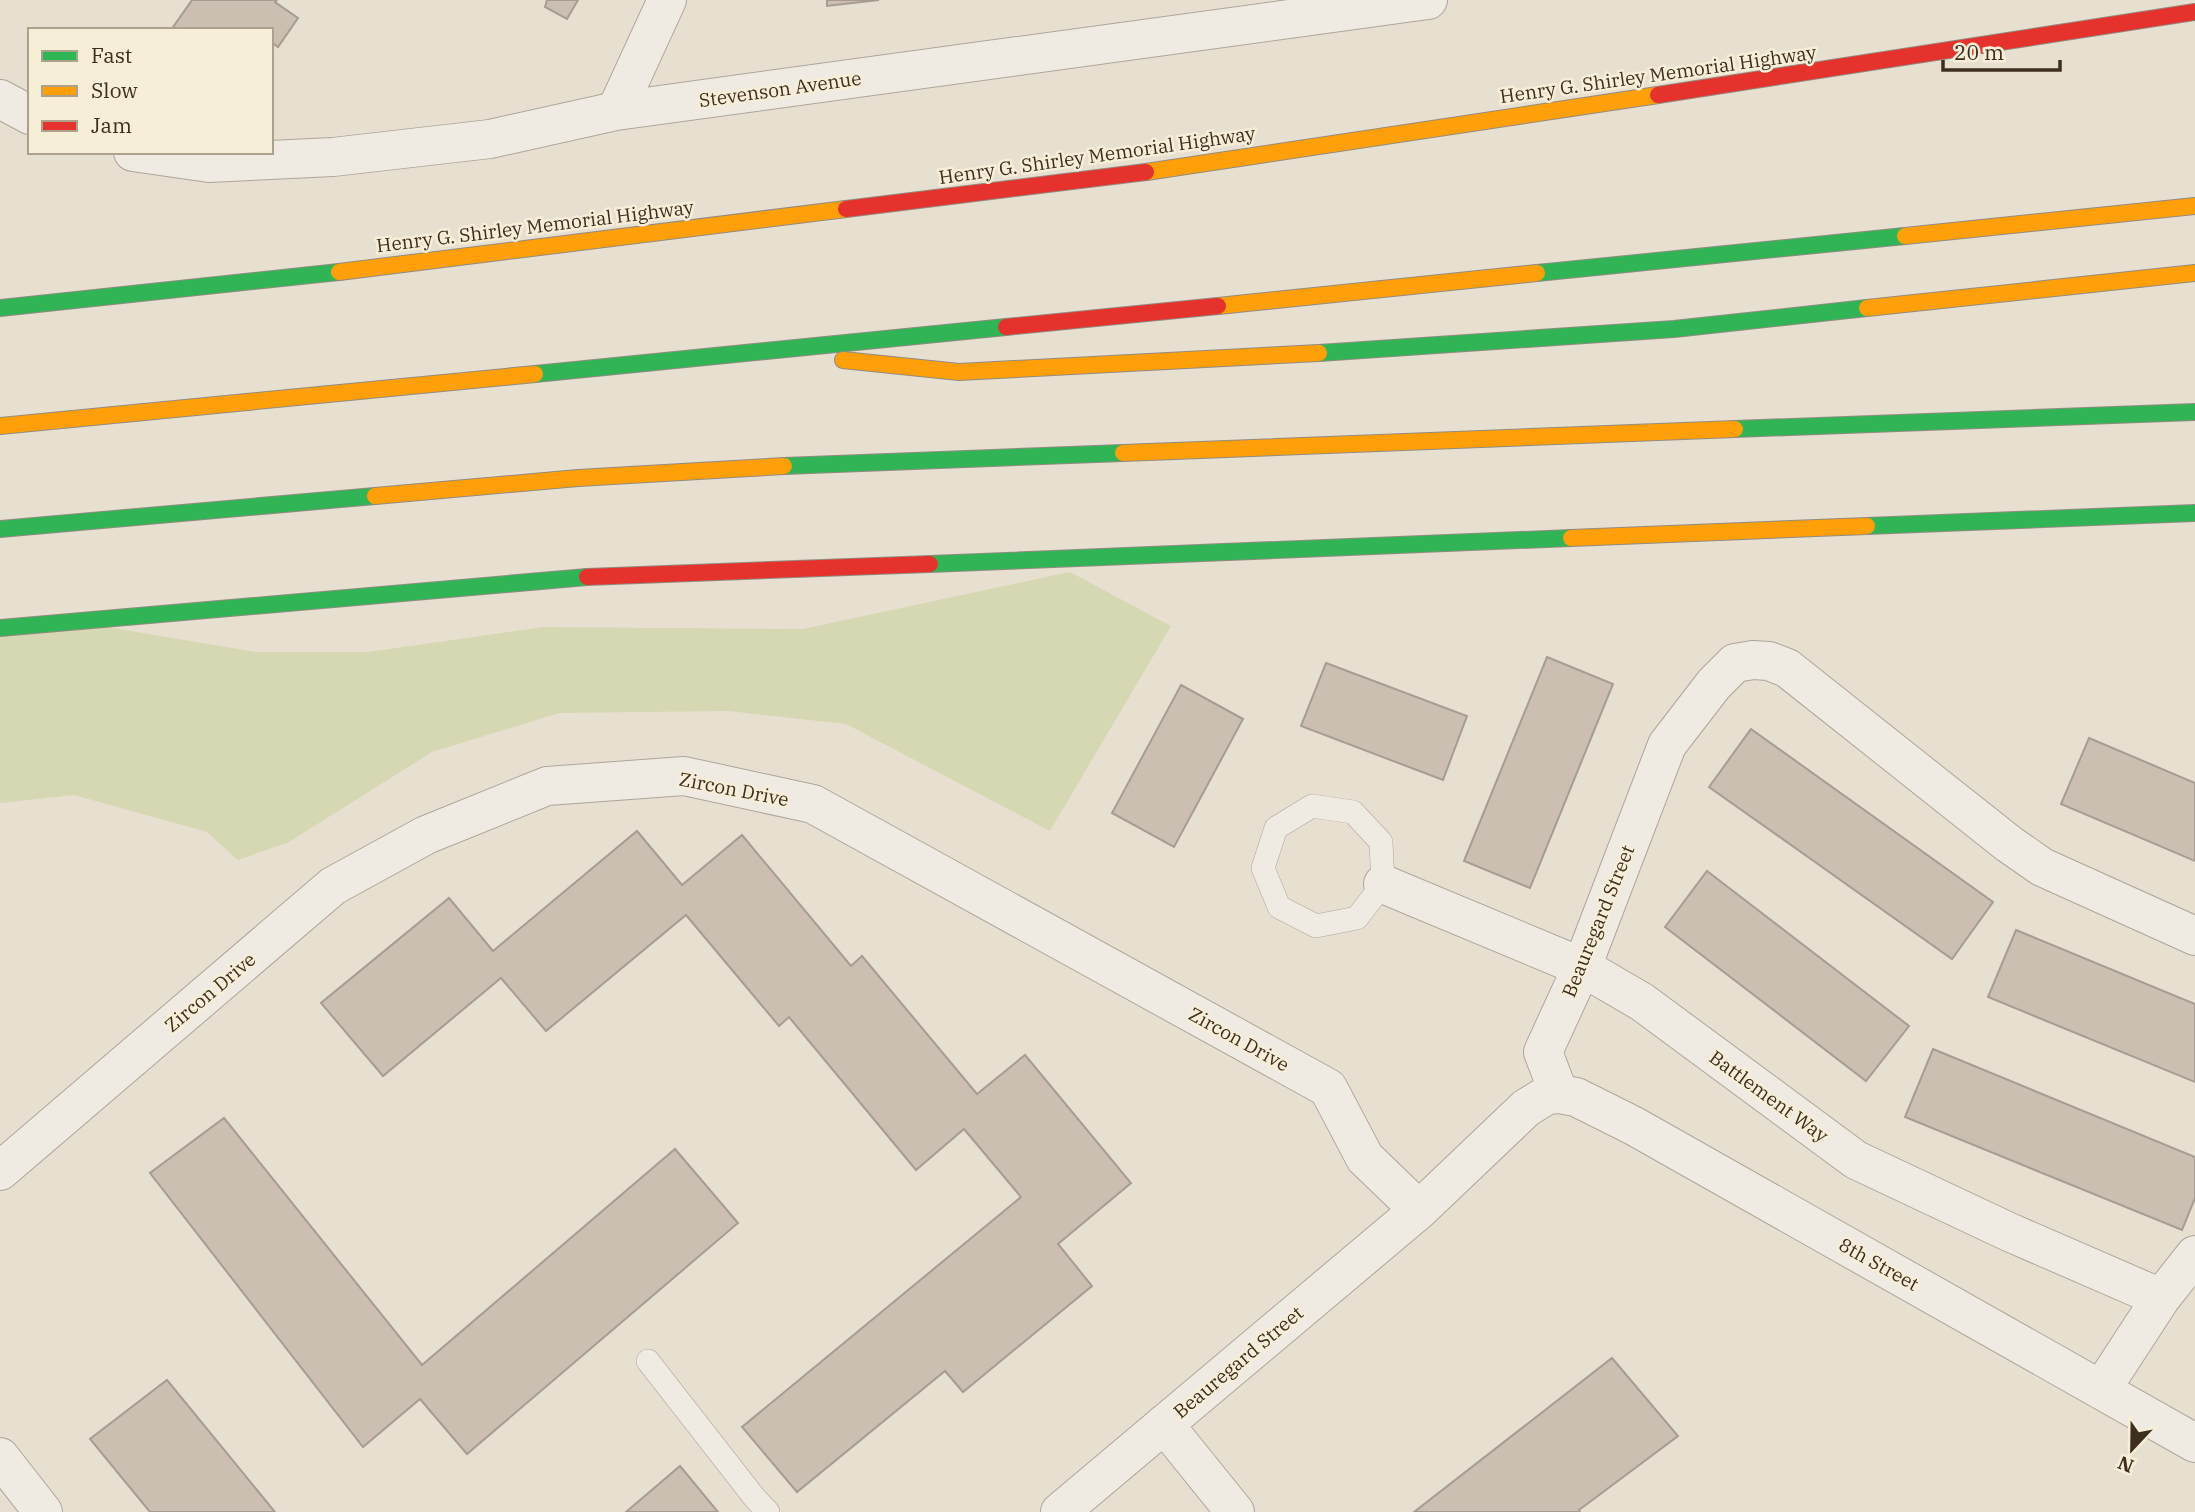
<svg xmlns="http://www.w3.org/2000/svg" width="2195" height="1512" font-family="'IBM Plex Serif',serif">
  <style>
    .green { fill: #d6d7b3 }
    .building { fill: #cbbfb2; stroke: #a89c90; stroke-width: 2 }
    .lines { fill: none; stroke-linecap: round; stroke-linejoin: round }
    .lane-casing { stroke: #ada599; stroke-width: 24 }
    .street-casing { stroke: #ada599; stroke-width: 40 }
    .fast-casing { stroke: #928b80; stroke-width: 18 }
    .slow-casing { stroke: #928b80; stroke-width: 18 }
    .jam-casing { stroke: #928b80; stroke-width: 18 }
    .lane { stroke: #efebe3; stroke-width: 23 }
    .street { stroke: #efebe3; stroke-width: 38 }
    .fast { stroke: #30b455; stroke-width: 16 }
    .slow { stroke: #ff9f0a; stroke-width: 16 }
    .jam { stroke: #e5322d; stroke-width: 16 }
    .labels { text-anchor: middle; stroke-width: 5; stroke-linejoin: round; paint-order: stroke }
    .street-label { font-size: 19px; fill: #3d2e20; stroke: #f7eed8 }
  </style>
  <rect width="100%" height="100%" fill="#e7e0d1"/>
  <path class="green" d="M1070,572l101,54 -121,205 -204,-107 -117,-13 -170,2 -127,39 -143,90 -51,18 -31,-28 -133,-37 -74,8v-181l54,-4 202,34h112l176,-25 259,2z"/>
  <path class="building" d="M192,0h85l-2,2 23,16 -20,29 -7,-5v-12h-100z
    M547,0h31l-11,19 -22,-12z
    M827,0h52l-52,6z
    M1547,657l66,27 -83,204 -66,-27z
    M1326,663l141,53 -24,64 -142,-54z
    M1181,685l62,34 -69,128 -62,-34z
    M1751,729l242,173 -41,57 -243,-172z
    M2089,738l106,45v78l-134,-57z
    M637,831l45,54 60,-50 109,131 11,-10 115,138 48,-39 106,128 -73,61 34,42 -129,106 -18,-21 -148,121 -55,-65 279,-230 -57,-68 -48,41 -127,-153 -10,9 -93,-111 -140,116 -45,-53 -118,98 -62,-73 128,-105 44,53z
    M1707,871l202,155 -43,55 -201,-154z
    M2016,930l179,74v78l-207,-85z
    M1933,1049l262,108v41l-13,32 -277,-113z
    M224,1118l198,247 253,-216 63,74 -271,231 -47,-55 -57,48 -213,-274z
    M1612,1358l66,78 -99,74 1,2h-166z
    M167,1380l108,132h-125l-60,-73z
    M680,1466l38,46h-92z"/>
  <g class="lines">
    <defs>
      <path id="lane" d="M1312,806l41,6 28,30 2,42 -26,34 -41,8 -37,-19 -16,-39 13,-40z
        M648,1361l106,136 14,15"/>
      <path id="street" d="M0,99l30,16
        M616,111l51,-111
        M133,152l76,11 124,-6 157,-18 126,-28 812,-111
        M1383,884l199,83 60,35 214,158 153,72 152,66
        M1559,1094l-16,-42 39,-85 85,-222 47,-61 21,-21 18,-3 16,1 18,7 222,176 33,23 153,69
        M0,1171l333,-285 93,-51 121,-49 137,-10 129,28 515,284 37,70 54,52
        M2101,1390l60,-92 34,-43
        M1164,1424l71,88
        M0,1457l43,55
        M1060,1512l359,-302 107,-102 21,-13 12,-1 17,3 58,29 561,317"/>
      <path id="fast" d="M1537,273l368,-37
        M0,308l339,-36
        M1319,353l355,-24 193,-21
        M535,374l471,-47
        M1735,429l460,-17
        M784,466l339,-13
        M1867,526l328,-13
        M0,529l375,-33
        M930,564l641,-26
        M0,628l587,-51"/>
      <path id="slow" d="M1146,172l512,-77
        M1905,236l290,-30
        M339,272l507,-63
        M1218,306l319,-33
        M1867,308l328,-35
        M843,360l116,12 360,-19
        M0,426l535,-52
        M1123,453l612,-24
        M375,496l203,-18 206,-12
        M1571,538l296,-12"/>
      <path id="jam" d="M1658,95l537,-83
        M846,209l300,-37
        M1006,327l212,-21
        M587,577l343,-13"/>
    </defs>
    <use href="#lane" class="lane-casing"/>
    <use href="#street" class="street-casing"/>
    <use href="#fast" class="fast-casing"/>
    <use href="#slow" class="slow-casing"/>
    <use href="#jam" class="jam-casing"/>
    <use href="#lane" class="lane"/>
    <use href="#street" class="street"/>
    <use href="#fast" class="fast"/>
    <use href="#slow" class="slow"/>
    <use href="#jam" class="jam"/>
  </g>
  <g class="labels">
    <g class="street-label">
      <text transform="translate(1658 74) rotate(-8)" y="7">Henry G. Shirley Memorial Highway</text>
      <text transform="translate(780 89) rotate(-8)" y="7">Stevenson Avenue</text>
      <text transform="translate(1097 155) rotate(-8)" y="7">Henry G. Shirley Memorial Highway</text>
      <text transform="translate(535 226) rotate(-7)" y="7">Henry G. Shirley Memorial Highway</text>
      <text transform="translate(734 789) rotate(11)" y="7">Zircon Drive</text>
      <text transform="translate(1598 921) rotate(-68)" y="7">Beauregard Street</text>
      <text transform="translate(210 992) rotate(-40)" y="7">Zircon Drive</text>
      <text transform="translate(1239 1039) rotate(29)" y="7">Zircon Drive</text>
      <text transform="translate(1769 1096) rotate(36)" y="7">Battlement Way</text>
      <text transform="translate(1879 1264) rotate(29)" y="7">8th Street</text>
      <text transform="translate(1238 1362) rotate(-40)" y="7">Beauregard Street</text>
    </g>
  </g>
  <rect x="28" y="28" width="245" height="126" fill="#f7eed8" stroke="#ada18e" stroke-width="2"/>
  <rect x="42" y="51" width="35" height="10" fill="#30b455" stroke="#ada18e" stroke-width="2"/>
  <text x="91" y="63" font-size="21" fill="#3d2e20">Fast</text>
  <rect x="42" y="86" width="35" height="10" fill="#ff9f0a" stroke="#ada18e" stroke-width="2"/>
  <text x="91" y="98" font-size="21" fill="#3d2e20">Slow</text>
  <rect x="42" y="121" width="35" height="10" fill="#e5322d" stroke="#ada18e" stroke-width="2"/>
  <text x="91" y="133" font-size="21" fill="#3d2e20">Jam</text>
  <g transform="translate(2132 1449) rotate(202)" stroke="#f7eed8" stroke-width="5" paint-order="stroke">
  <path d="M0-5L12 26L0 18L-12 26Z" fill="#3d2e20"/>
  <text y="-10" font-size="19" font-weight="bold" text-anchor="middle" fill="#3d2e20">N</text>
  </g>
  <path d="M1943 60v10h117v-10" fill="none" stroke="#3d2e20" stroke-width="3.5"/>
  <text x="1954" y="60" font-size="21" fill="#3d2e20" stroke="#f7eed8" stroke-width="5" paint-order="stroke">20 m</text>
</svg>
